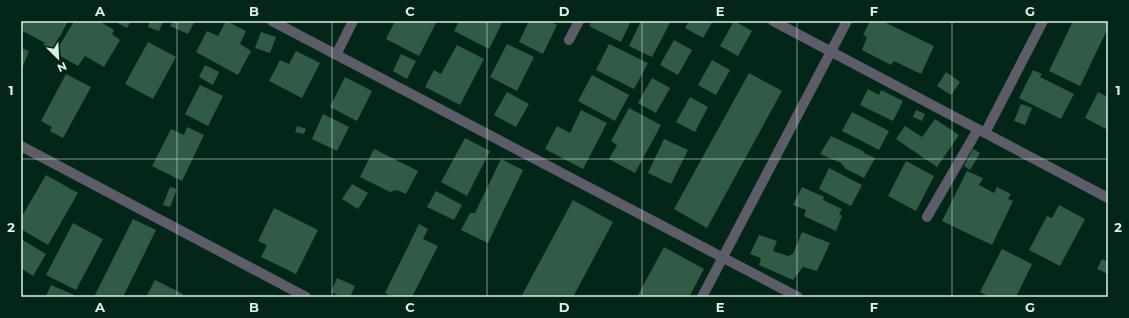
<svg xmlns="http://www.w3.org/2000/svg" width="1129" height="318" font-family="Montserrat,sans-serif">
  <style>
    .building { fill: #325b47 }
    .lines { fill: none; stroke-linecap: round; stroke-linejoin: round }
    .service { stroke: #5d5d6a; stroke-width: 10 }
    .minor { stroke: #5d5d6a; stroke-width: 10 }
    .grid { fill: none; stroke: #ddf0e5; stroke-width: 1; stroke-opacity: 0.55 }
    .neatline { fill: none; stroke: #ddf0e5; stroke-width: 1.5 }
    .grid-label { font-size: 13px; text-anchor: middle; font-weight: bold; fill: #ddf0e5 }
  </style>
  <rect width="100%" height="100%" fill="#042618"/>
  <path class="building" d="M21,21h47l-16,31 -10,-6 3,-3 -24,-13z
    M74,21h25l15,9 -2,4 8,6 -16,27 -19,-11 -7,10 -23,-13z
    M114,21h17l-4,7z
    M150,21l13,1 -4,9 -11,-4z
    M173,21h22l-7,13 -18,-8z
    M226,21l20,10 -6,13 11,7 -13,24 -42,-23 11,-21 11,5z
    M395,21h42l-18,35 -33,-17z
    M459,21l10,1v-1h34l-14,28 -35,-18z
    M529,21h20l8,4 -14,29 -24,-12z
    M592,21h39l-10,21 -32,-16z
    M641,21h30l-19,36 -23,-11z
    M689,21h24l-10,17 -18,-10z
    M734,21l18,10 -14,25 -18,-10z
    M870,21h12l52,25 -13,28 -27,-13 -3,4 -29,-15 5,-13 -4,-2z
    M1073,21h35v7l-28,58 -31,-15z
    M261,32l15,5 -6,16 -15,-5z
    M674,40l18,10 -14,25 -18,-10z
    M148,42l28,15 -23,42 -28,-15z
    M507,44l27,13 -17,34 -27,-14z
    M609,44l39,19 -14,26 -38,-19z
    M457,45l27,14 -24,46 -35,-18 9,-17 7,4z
    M21,48l8,3 -8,20z
    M296,51l24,12 -18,35 -33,-17 11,-21 9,4z
    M401,54l15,7 -9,18 -14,-8z
    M712,60l18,10 -14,25 -18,-10z
    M205,65l14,7 -6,13 -14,-8z
    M1033,70l9,4 -2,3 34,17 -13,25 -42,-21z
    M946,72l14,10 -9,13 -14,-9z
    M749,73l33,18 -75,137 -33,-19z
    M66,74l25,13 -28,51 -13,-7 2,-4 -11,-6z
    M592,75l37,20 -14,26 -37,-20z
    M345,77l27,14 -15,30 -27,-14z
    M652,78l18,10 -14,25 -18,-10z
    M200,85l23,11 -15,30 -23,-12z
    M868,89l11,6 2,-5 22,11 -10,20 -33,-16z
    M507,92l22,12 -13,23 -22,-12z
    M1098,92l10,5v33l-23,-12z
    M690,97l18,10 -13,25 -19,-10z
    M1021,104l11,4 -7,17 -11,-4z
    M629,108l32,17 -26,48 -26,-14 8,-14 -6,-4z
    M581,110l26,13 -24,46 -38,-20 12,-23 13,7z
    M916,110l9,4 -3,7 -9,-4z
    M852,112l37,19 -10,19 -37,-19z
    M323,114l26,13 -12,24 -25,-12z
    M935,119l24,16 -22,32 -41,-28 9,-13 17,11z
    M297,126l9,3 -2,5 -9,-2z
    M187,127l17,8 -22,46 -30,-15 19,-37 13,6z
    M831,136l32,15 1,2 11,5 -11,20 -18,-9 -5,-6 -21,-9z
    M465,138l25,13 -23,45 -26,-14z
    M664,139l24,11 -17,34 -23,-11z
    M374,149l44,22 -12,23 -9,-4 -7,2 -30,-15z
    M973,149l7,4 -10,17 -6,-4z
    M501,159l22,11 -35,73 -27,-13 9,-17h5z
    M906,161l28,15 -18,35 -28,-15z
    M829,168l33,17 -11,21 -32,-17z
    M967,171l16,7 -4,7 15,8 3,-6 14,7 -3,5 5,2 -21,44 -50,-24z
    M46,175l32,18 -30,52 -27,-16v-11z
    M352,184l16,9 -10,16 -16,-10z
    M170,187l7,2 -7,18 -7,-2z
    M802,187l22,10 -1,3 19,9 -3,5 3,2 -6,15 -32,-15 2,-6 -13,-5z
    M436,191l26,14 -8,15 -27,-13z
    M573,200l40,22 -40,75h-52z
    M1059,205l26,14 -25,47 -31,-16 18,-34 5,2z
    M274,208l44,22 -22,44 -35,-17 6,-12 -9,-4z
    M133,219l23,11 -33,67h-29z
    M73,223l30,16 -27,51 -30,-15z
    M419,224l9,5 -5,10 15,7 -26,51h-20l-7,-4z
    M802,232l28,11 -13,28 -14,-4 -10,13 -34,-15 2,-7 -11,-4 9,-19 18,6 -4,10 15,5 5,-2z
    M21,239l25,15 -13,22 -12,-8z
    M664,247l40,22 -15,28h-52z
    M1002,249l30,15 -16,33h-26l-10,-5z
    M1102,259l6,3v12l-11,-5z
    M337,278l18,8 -5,11h-9l-10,-5z
    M155,280l28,14 -1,3h-36z
    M51,285l23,10 -1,2h-24l-3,-1z"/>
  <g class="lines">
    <path class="service" d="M336,55l17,-34
      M927,217l51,-88"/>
    <path class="minor" d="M272,21l526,276
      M773,21l335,177
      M569,40l10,-19
      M985,133l58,-112
      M21,146l285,151
      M702,297l145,-276"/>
  </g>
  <path class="grid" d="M177,21v276M332,21v276M487,21v276M642,21v276M797,21v276M952,21v276M21,159h1087"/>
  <rect width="1129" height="318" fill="none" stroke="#042618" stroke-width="44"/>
  <g transform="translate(58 58) rotate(156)" stroke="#042618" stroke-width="3" paint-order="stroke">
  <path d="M0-3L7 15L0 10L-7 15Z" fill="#ddf0e5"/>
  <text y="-6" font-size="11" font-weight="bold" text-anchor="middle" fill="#ddf0e5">N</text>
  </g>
  <rect x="22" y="22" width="1085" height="274" class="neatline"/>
  <g class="grid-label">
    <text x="100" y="16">A</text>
    <text x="254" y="16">B</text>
    <text x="410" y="16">C</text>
    <text x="564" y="16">D</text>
    <text x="720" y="16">E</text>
    <text x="874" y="16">F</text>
    <text x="1030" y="16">G</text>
    <text x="11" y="95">1</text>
    <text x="1118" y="95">1</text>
    <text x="11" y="232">2</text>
    <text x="1118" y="232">2</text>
    <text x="100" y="312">A</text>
    <text x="254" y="312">B</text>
    <text x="410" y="312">C</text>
    <text x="564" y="312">D</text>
    <text x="720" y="312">E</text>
    <text x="874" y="312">F</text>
    <text x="1030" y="312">G</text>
  </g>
</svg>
